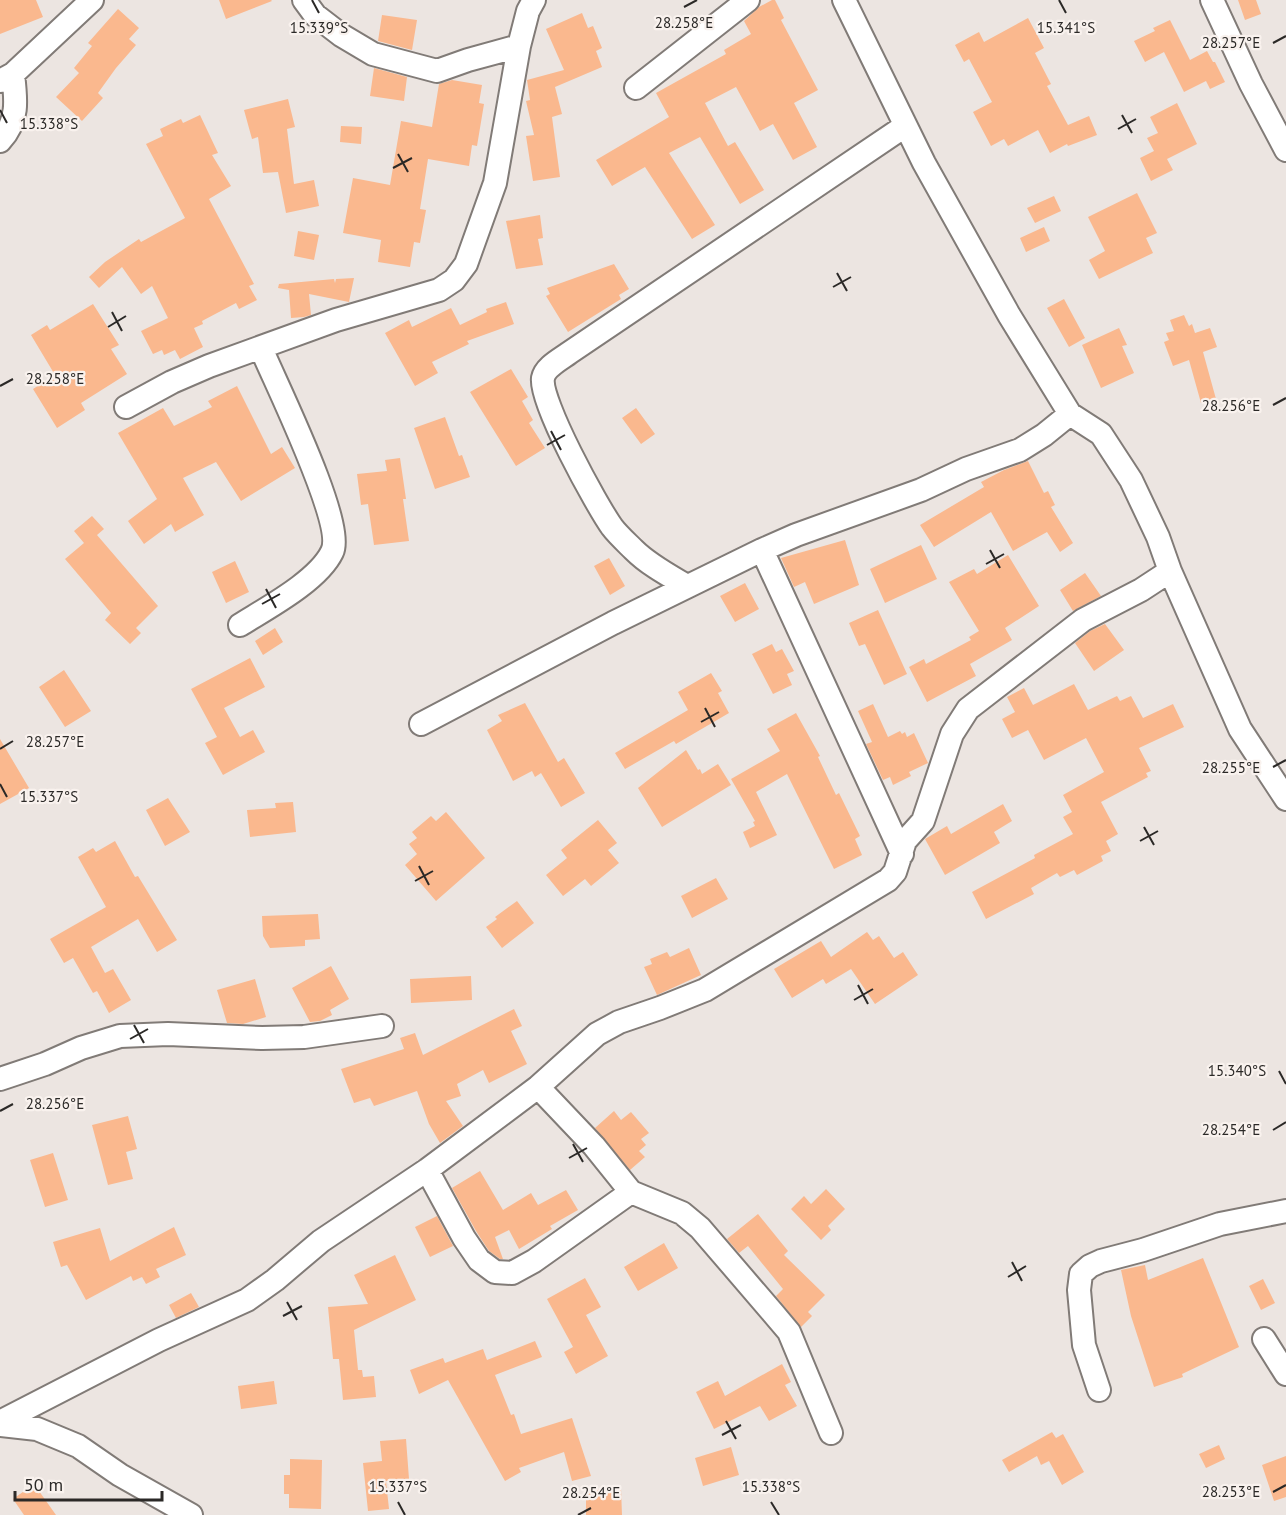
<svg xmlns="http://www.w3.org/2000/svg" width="1286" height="1515" font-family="'PT Sans',sans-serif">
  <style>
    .building { fill: #fab88e }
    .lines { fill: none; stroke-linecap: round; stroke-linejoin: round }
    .minor-casing { stroke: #817b77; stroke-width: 26 }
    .minor { stroke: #fff; stroke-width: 22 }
    .ticks { fill: none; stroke: #2b2927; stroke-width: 2 }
    .ticks-label { font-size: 15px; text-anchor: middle; fill: #2b2927; stroke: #f9f2ee; stroke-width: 4.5; stroke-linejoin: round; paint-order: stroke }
  </style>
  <rect width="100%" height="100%" fill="#ece5e1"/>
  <path class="building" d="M0,0h36l7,17 -43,17z
    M219,0h52l1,1 -46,18z
    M772,0h3l9,18 -3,2 37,70 -24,13 23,44 -24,13 -20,-36 -13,7 -24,-44 -31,16 23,43 7,-4 29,48 -24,14 -40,-67 -31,16 46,72 -23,14 -47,-72 -33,19 -16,-26 73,-43 -13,-24 70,-39 -2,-4 27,-16 -7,-13 15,-14z
    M1238,0h18l5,14 -16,6z
    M118,9l21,19 -10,11 7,6 -20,23 -18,25 5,5 -21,23 -26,-24 23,-24 -5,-5 18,-22 -4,-3z
    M582,13l6,15 5,-2 9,22 -6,3 6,16 -47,20 7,27 -10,3 8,60 -27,4 -7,-45 8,-1 -8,-34 4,-1 -3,-20 37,-10 -18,-41z
    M382,15l35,5 -5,30 -34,-9z
    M1028,18l16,30 -9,5 16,31 -4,2 21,39 21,-9 8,19 -29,11 -1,-2 -17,9 -12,-23 -30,16 -4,-7 -13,7 -18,-34 19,-10 -23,-43 -5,3 -9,-17 24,-13 5,10z
    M1170,20l20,40 17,-9 6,11h2l10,20 -15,7 -4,-8 -22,11 -20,-40 -19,10 -11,-21 21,-10 -2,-3z
    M374,68l33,9 -3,24 -34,-5z
    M452,80l30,5 -3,18 5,1 -7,42 -5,-1 -3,21 -41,-7 -8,50 6,1 -6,33 -6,-1 -4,25 -32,-5 3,-22 -38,-7 10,-55 37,7 11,-64 31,6 7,-43z
    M288,99l7,28 -8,2 7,55 20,-4 5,26 -33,7 -8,-41 -15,1 -5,-36 -6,2 -8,-29z
    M1177,103l20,41 -30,15 6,11 -22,11 -11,-23 14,-7 -7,-13 11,-5 -8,-16z
    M200,115l18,38 -6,2 19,31 -22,13 45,85 -5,2 8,14 -18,9 -3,-6 -34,18 1,3 -9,4 9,19 -23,12 -5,-9 -11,5 -2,-5 -9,4 -12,-23 27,-13 -16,-32 -11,8 -19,-27 -23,21 -10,-11 16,-15 34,-23 2,3 44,-24 -39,-74 17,-8 -3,-7 21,-10 2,4z
    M341,126l21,1 -1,17 -21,-2z
    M1137,193l20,40 -11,5 7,15 -54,26 -10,-19 16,-9 -17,-34z
    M1054,196l7,15 -26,12 -8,-15z
    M540,215l3,23 -5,1 5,26 -27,4 -10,-48z
    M1044,227l6,14 -24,11 -6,-14z
    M298,231l21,4 -5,25 -20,-4z
    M614,264l15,25 -10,6 2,4 -53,33 -22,-36 4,-2 -3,-6z
    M354,278l-5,24 -40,-8 2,21 -7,2 -13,1 -2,-28 -11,-2 1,-4 55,-5 1,4 1,-4z
    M1064,299l21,39 -16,9 -22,-39z
    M506,302l8,22 -47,17 2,3 -37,18 6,11 -23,13 -30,-53 24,-13 3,7 39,-19 9,17 27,-13 -1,-3z
    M93,304l26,41 -8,4 16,25 -46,29 4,7 -28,18 -24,-39 22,-14 -24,-40 16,-10 3,5z
    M1184,315l5,11 3,-2 3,9 15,-5 7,19 -14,5 13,47 -15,4 -12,-43 -16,6 -9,-24 5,-2 -3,-7 8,-2 -4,-11z
    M1119,328l8,17 -5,1 12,27 -33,15 -19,-43z
    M511,369l17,28 -6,4 11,19 -4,3 16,25 -29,18 -46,-74z
    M237,386l34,68 11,-7 13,21 -54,33 -25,-39 -33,16 21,37 -29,17 -4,-8 -27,20 -16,-23 29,-22 -39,-66 45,-25 11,18 38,-19 -4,-6z
    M636,408l19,26 -14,10 -19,-26z
    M445,417l14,39 3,-1 8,22 -35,12 -21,-61z
    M400,458l6,41h-3l6,42 -35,4 -6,-41 -7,1 -4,-31 30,-3 -2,-11z
    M1028,461l16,32 4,-2 7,14 -4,2 22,36 -13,9 -13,-20 -34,19 -22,-39 -57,35 -14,-22 64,-38 -3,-5 23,-12z
    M92,516l12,13 -7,6 61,71 -22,22 5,5 -11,11 -25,-24 6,-7 -46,-54 19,-16 -10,-12z
    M845,540l14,45 -45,19 -9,-22 -11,5 -13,-29z
    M921,545l16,34 -52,24 -15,-34z
    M1008,555l31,51 -34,22 7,12 -42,24 6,12 -49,26 -18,-35 15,-8 2,5 45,-24 -2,-3 10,-6 -30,-49 25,-13 3,5z
    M609,558l16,28 -15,9 -16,-29z
    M235,561l14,31 -23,11 -14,-31z
    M1085,573l16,23 -28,15 -13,-21z
    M745,583l14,26 -24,13 -15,-26z
    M878,610l29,64 -23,11 -19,-41 -6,2 -10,-23z
    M1105,624l19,26 -30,21 -19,-28 15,-12z
    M275,628l8,14 -20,13 -8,-14z
    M772,644l4,8 6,-3 12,22 -7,3 5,11 -19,9 -21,-40z
    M250,658l15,29 -41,21 16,29 13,-7 12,22 -42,23 -18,-32 12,-6 -26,-48z
    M64,670l27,41 -26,16 -26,-40z
    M711,673l11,18 -4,2 11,20 -53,31 -2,-3 -49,28 -10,-16 73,-43 -10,-18z
    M1074,684l14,26 29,-14 3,5 11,-5 12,22 30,-14 11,23 -45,21 12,23 -5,2 2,4 -47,25 17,32 -12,7 5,10 -10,5 2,5 -26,14 -3,-5 -14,7 -3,-4 -26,15 3,6 -48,25 -14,-27 63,-34 -1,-3 39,-21 -10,-17 9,-5 -9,-17 41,-23 -18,-34 -42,22 -16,-30 -16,8 -10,-19 13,-7 -8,-15 17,-9 9,17z
    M525,703l33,59 6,-4 21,35 -24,14 -20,-34 -6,4 -3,-6 -19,10 -26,-51 15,-9 -4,-6z
    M873,704l15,33 12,-6 2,3 3,-2 2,5 7,-4 14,30 -19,9 2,4 -18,9 -3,-8 -7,3 -17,-36 6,-2 -14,-31z
    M796,713l24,43 -2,1 18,38 3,-2 21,43 -5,3 7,16 -28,14 -47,-95 -31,18 21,43 -27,13 -7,-16 12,-6 -2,-4 2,-1 -24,-42 49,-28 -13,-22z
    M0,739l29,49 -29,16z
    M686,750l12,20 2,-1 2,5 16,-10 13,21 -69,42 -24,-39z
    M168,798l22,34 -25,14 -19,-36z
    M293,802l3,30 -46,5 -3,-27 29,-2 -1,-5z
    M1003,804l9,17 -18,11 6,11 -55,32 -20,-36 22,-13 4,8z
    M446,812l39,46 -49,43 -31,-36 12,-11 -8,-10 8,-6 -5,-6 19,-16 5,5z
    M598,820l19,23 -9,7 11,13 -28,23 -6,-7 -22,17 -17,-21 21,-17 -6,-8z
    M115,841l20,36 3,-1 39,64 -20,12 -19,-33 -47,28 14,26 8,-4 18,31 -22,13 -12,-22 -4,2 -20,-35 -9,5 -14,-24 56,-32 -28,-50 15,-9 3,4z
    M716,878l12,21 -36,19 -11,-22z
    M517,901l17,22 -32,25 -16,-21 11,-8 -2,-2z
    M318,914l2,25 -15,1v6l-35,2 -7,-12 -1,-20z
    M867,932l6,8 6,-4 15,22 9,-6 15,23 -43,29 -24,-35 -25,15 -3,-5 -31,19 -18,-29 47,-28 10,16z
    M689,948l12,27 -44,20 -13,-28 8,-3 -2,-5 17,-7 3,5z
    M331,966l18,33 -19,11 2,5 -12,6 -10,1 -18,-34z
    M471,976l1,24 -61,3 -1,-24z
    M255,979l11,38 -23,7 -16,-1 -10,-33z
    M514,1009l8,17 -11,5 16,33 -38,19 -6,-13 -26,14 4,12 -15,5 17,25 -23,17 -11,-19 -12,-33 -43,15 -4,-8 -16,5 -13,-34 63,-20 -4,-11 15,-5 8,22z
    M614,1111l7,9 10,-8 18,21 -8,6 5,6 -7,6 6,6 -15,13 -35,-42z
    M128,1116l9,33 -11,3 7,27 -25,6 -16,-60z
    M53,1153l15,47 -23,7 -15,-47z
    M480,1171l23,39 28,-17 7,12 28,-15 12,20 -28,16 2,3 -33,20 -10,-19 -14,7 8,22h-3l-11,-8 -13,-20 -24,-43z
    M826,1189l19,20 -17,17 3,4 -10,10 -30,-31 13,-13 7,8z
    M758,1214l30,37 -4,4 41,40 -17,17 4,4 -11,11 -25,-31 7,-7 -35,-43 -9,7 -12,-14z
    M437,1216l16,30 -23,11 -15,-30z
    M174,1227l12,28 -30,14 4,8 -14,7 -4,-7 -9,4 -2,-5 -45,24 -19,-35 -6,2 -8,-25 47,-14 10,33z
    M664,1243l14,25 -40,23 -14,-24z
    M395,1255l21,45 -62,30 4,40h4l1,7 11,-1 2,21 -33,3 -4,-41h-6l-5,-52 40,-3 -14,-29z
    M1203,1258l36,89 -57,27 1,3 -29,10 -23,-71 -10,-46 24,-5 3,15z
    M585,1278l16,29 -15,8 22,41 -32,18 -12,-22 9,-5 -26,-48z
    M1263,1279l12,24 -14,7 -12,-24z
    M191,1293l8,14 -23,11 -7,-13z
    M535,1341l7,16 -47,18 16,40 3,-1 7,20 51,-16 19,58 -19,5 -8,-29 -45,16 2,4 -16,9 -57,-101 -29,14 -9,-24 33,-12 2,5 38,-14 4,11z
    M782,1364l9,18 -6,3 12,21 -28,15 -9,-15 -46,23 -18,-37 22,-11 7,15z
    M274,1381l3,23 -36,5 -3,-23z
    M1052,1432l4,6 7,-4 21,38 -22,13 -13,-24 -8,4 -4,-9 -28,16 -7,-12z
    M406,1439l3,40 -23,2 3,28 -21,2 -5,-48 19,-2 -2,-20z
    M1219,1445l6,14 -19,9 -7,-14z
    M731,1447l8,28 -36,11 -8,-28z
    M1286,1456v41l-12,4 -12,-36z
    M290,1459l32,1 -1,49 -32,-1v-14h-5v-19h6z
    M34,1484l22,31h-32l-11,-16z
    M621,1489l1,26h-36v-25z"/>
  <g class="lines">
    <defs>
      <path id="minor" d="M304,0l11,15 26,20 32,19 64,17 31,-11 51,-14
        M844,0l80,163 85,152 61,99 31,20 30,46 27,57 12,34 70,158 46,70
        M1212,0l39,84 35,66
        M0,81l13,-7 79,-74
        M636,88l112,-88
        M0,141c19,-20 16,-42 13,-67
        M126,407l46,-25 37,-16 127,-46 103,-30 15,-10 12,-16 29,-81 24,-137 9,-35 6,-11
        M762,550l140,304
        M687,586c-17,-10 -38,-21 -53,-36 -7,-7 -16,-15 -22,-23 -15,-21 -73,-126 -69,-149 2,-11 18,-19 26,-25l336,-227
        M240,625c27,-17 78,-44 92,-73 14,-28 -57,-170 -71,-204
        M421,724l192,-101 149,-73 34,-15 125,-45 45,-21 54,-19 24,-15 26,-21
        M0,1079l45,-15 36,-16 39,-12 48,-2 94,4 42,-1 78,-11
        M538,1087l56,59 37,46 51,21 18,15 73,85 16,19 42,101
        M427,1170l37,68 15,22 16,12 17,1 22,-12 97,-69
        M1264,1339l22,35
        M1099,1390l-15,-45 -5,-55 2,-16 9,-8 11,-5 42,-11 77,-26 66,-13
        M0,1422l159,-82 88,-40 28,-20 46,-39 106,-71 111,-83 59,-53 22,-12 41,-14 45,-18 183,-110 7,-8 10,-31 18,-20 29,-87 16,-25 115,-89 58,-30 29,-19
        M0,1425l37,4 41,17 42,29 71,40"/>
    </defs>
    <use href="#minor" class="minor-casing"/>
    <use href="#minor" class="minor"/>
  </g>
  <path class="ticks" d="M312,0l7,13M1059,0l7,13M684,7l13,-7M1273,43l13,-7M0,110l7,13M1122,115l10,18M1118,129l18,-10M398,154l10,18M393,168l19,-10M837,273l10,18M833,287l18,-10M112,312l10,19M108,327l18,-11M0,386l13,-7M1273,405l13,-7M551,431l10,19M547,445l18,-10M990,550l10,18M986,564l18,-10M266,589l10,19M262,604l18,-10M705,708l10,19M701,722l18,-10M0,749l13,-8M1273,767l13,-7M0,784l7,13M1144,827l10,18M1140,841l18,-10M419,866l10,19M415,881l18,-10M858,985l10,19M854,1000l19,-11M134,1025l10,18M130,1039l18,-10M1279,1071l7,13M0,1111l13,-7M1273,1130l13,-8M573,1144l10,18M569,1158l18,-10M1012,1262l10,19M1008,1277l18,-11M287,1302l10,18M283,1316l19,-10M726,1421l10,18M722,1435l19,-10M1273,1492l13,-7M398,1502l7,13M771,1502l8,13M578,1515l13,-7"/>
  <g class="ticks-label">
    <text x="684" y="28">28.258°E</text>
    <text x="319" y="33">15.339°S</text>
    <text x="1066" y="33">15.341°S</text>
    <text x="1231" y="48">28.257°E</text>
    <text x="49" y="129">15.338°S</text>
    <text x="55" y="384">28.258°E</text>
    <text x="1231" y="411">28.256°E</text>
    <text x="55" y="747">28.257°E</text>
    <text x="1231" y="773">28.255°E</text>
    <text x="49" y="802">15.337°S</text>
    <text x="1237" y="1076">15.340°S</text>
    <text x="55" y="1109">28.256°E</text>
    <text x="1231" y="1135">28.254°E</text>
    <text x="398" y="1492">15.337°S</text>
    <text x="771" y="1492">15.338°S</text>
    <text x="1231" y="1497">28.253°E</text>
    <text x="591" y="1498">28.254°E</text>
  </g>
  <path d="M15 1491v9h147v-9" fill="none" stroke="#2b2927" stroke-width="3"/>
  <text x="24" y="1491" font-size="18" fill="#2b2927" stroke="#f9f2ee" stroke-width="4.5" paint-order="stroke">50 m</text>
</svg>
